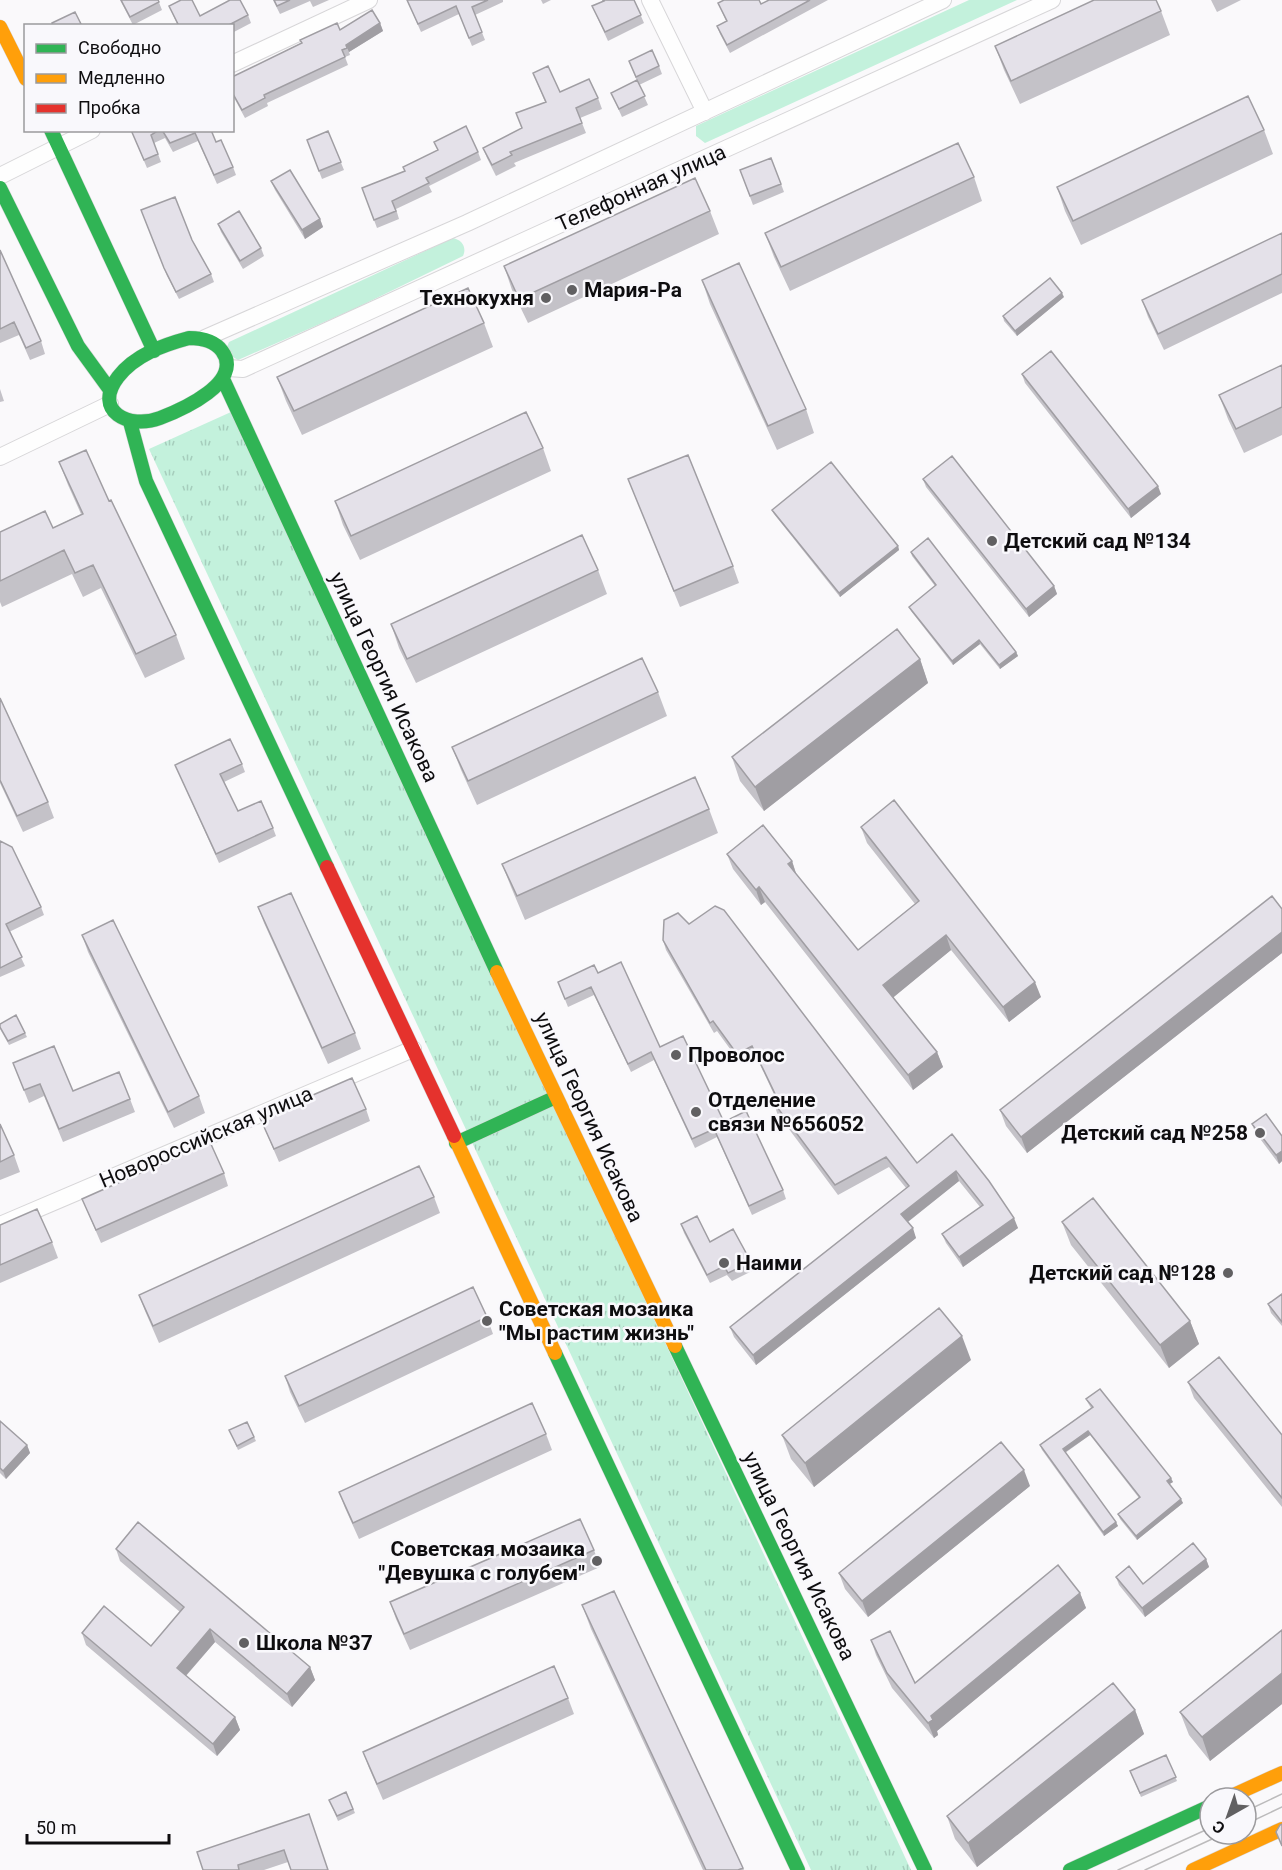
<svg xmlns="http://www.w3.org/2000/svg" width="1282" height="1870" font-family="Roboto,sans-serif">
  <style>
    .grass { fill: #c3f1dc }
    .park { fill: url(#park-tufts) }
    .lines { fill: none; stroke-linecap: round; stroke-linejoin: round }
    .street-casing { stroke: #d7d6d8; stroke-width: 18 }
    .fast-casing { stroke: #d7d6d8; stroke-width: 15 }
    .slow-casing { stroke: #d7d6d8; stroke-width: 15 }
    .jam-casing { stroke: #d7d6d8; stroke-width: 15 }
    .street { stroke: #fefefe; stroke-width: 16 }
    .fast { stroke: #30b455; stroke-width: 14 }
    .slow { stroke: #ff9f0a; stroke-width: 14 }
    .jam { stroke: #e5322d; stroke-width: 14 }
    .tram { stroke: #bcbbbc; stroke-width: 1.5 }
    .wall { fill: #c4c2c8 }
    .shaded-wall { fill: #a09ea3 }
    .building { fill: #e4e1e9; stroke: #a09ea3; stroke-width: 1.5 }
    .poi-dot { fill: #616062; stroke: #f9f8fc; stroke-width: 2 }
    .labels { text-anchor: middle; stroke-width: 5; stroke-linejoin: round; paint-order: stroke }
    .street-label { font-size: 21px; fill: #0e0d0f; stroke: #f9f8fc }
    .poi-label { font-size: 21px; font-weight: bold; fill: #0e0d0f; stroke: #f9f8fc; text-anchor: start }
  </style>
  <defs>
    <pattern id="park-tufts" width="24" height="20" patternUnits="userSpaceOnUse" patternTransform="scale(1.5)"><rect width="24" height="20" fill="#c3f1dc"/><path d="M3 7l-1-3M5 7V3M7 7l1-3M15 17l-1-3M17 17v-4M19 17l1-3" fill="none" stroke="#a6cdbc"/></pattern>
  </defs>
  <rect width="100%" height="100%" fill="#faf9fb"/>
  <path class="grass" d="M969,0h48l-312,143 -9,-7v-10z
    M453,238c9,2 14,9 10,18l-109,53 -116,51 -5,-3 -6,-10 2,-5z"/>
  <path class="park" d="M231,412l680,1458h-100l-662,-1421z"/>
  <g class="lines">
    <defs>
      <path id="street" d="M650,0l55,112
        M232,64l137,-64
        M0,176l92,-46
        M205,338l262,-115 476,-223
        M228,368l15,1 809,-369
        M0,457l110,-53
        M0,1225l413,-176"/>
      <path id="fast" d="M51,130l103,221
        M0,188l78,158 32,44
        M189,338c12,0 25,2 33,13 23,31 -41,59 -62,67 -31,12 -68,-7 -42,-41 17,-22 45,-32 71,-39z
        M223,379l274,593
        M130,422l16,59 181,386
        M456,1143l100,-46
        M675,1346l250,524
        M555,1353l243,517
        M1070,1870l140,-64"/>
      <path id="slow" d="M0,27l26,52
        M497,972l178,374
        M454,1136l101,217
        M1227,1798l55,-25
        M1193,1870l89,-41"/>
      <path id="jam" d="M327,867l127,269"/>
    </defs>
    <use href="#street" class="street-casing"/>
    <use href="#fast" class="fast-casing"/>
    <use href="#slow" class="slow-casing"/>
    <use href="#jam" class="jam-casing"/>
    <use href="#street" class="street"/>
    <use href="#fast" class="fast"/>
    <use href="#slow" class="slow"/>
    <use href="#jam" class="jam"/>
    <path class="tram" d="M1246,1811l36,-17
      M1246,1824l36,-17
      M1118,1870l92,-42
      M1145,1870l78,-36"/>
  </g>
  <path class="wall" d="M120,0h38l4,10 -29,15z
    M273,0h56l-16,7 -3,-6 -30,13z
    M407,0h96v2l-28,13 10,25 -13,6 -13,-32 -38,18z
    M541,0h10l-8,4z
    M602,0h32l10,23 -36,18 -16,-35 11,-5z
    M769,0h59l-98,53 -10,-19 -3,-8 9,-5 -8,-18 43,1z
    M1211,0h30l-24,12z
    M169,6l31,10 48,-1 3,8 -19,10v-7h-54z
    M1161,11l9,24 -150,69 -16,-34 -9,-24z
    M380,23l3,8 -34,21 1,3 -5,2 3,8 -81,38 1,3 -23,12 -13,-24v-17l69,-34 -1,-3 40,-10z
    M629,61l30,5 3,8 -23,11 9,20 -26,12 -11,-24 26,-12z
    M533,73l27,19 38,6 4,11 -22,9 6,15 -72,30 2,3 -20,10 -9,-18 -4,-10 39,-20 23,-26z
    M131,130h80l5,12 17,25 3,8 -19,9 -19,-43 -25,11 -8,-14 -11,5 7,19 -14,6z
    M1264,130l9,24 -192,91 -16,-34 -8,-24z
    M328,131l16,39 -22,9 -15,-39z
    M434,142l44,10 3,8 -52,26 3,6 -36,17 3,10 -22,9 -15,-40 43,-17 -2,-4 35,-17z
    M740,170l41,14 3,8 -31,13z
    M974,177l8,24 -192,90 -16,-34 -9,-24z
    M271,181l49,38 3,8 -18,12 -30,-49z
    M141,210l51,30 19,34 3,8 -35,17 -12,-23z
    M710,211l9,23 -191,89 -16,-33 -8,-24z
    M218,224l43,24 3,8 -21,13 -22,-37z
    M1282,233v60l-118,57 -16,-33 -6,-17z
    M0,250l41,91 4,13 -15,6 -11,-25 -19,8z
    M702,280l104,129 8,24 -37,17 -67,-146z
    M1064,297l-47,39 -13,-15 -1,-5z
    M484,323l9,24 -191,88 -16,-34 -9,-24z
    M1282,365v70l-38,18 -16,-34 -9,-24z
    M1022,374l139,120 -30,24 -106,-135z
    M0,389l4,12 -4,1z
    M543,448l8,23 -191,89 -17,-35 -8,-24z
    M59,462l50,39 67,134 9,24 -40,19 -44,-90 -18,9 -11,-23 -70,33 -2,-5v-70l53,-4 28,-14 -13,-29z
    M628,479l105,87 6,17 -59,24z
    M923,479l131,107 3,8 -28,23 -103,-130z
    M772,510l126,36 1,4 -59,47 -66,-83z
    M911,552l105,100 2,4 -18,13 -20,-25 -27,21 -42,-54 -2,-4 26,-21 -23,-30z
    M598,570l9,24 -191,89 -17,-35 -8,-24z
    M920,659l8,24 -164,128 -24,-30 -8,-24z
    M658,692l9,24 -190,89 -16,-35 -9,-23z
    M0,698l48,104 6,16 -31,14 -23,-49z
    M242,764l3,8 -21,10 14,29 35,17 3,8 -57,27 -44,-98z
    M709,809l9,24 -193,87 -14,-33 -9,-23z
    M861,827l180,170 -32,25 -58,-72 -58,47 44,55 6,15 -30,23 -148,-188 -4,3 -28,-36 -6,-15 65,7 5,15 61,74 57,-46 -48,-61z
    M0,841l41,66 3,8 -35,17 16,34 -25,11z
    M258,907l97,126 6,16 -33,15 -64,-141z
    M1282,909v44l-255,200 -21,-27 -6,-16z
    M82,935l117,161 6,17 -31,15 -86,-176z
    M663,940l254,223 35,-29 66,94 -55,39 -17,-24 -4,-9 38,-27 -21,-26 -51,41 8,16 -160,127 -22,-28 -4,-10 176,-139 -17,-21 -51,28 -61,-82 -3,-10 3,-2 -21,-45 -15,8 -24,-33 -3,2 -48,-83z
    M598,973l185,217 3,9 -34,16 -35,-78 -22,11 -41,-88 -23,12 -37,-77 -26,12 -10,-25z
    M0,1024l25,9 2,4 -18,8 -9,-16z
    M13,1063l60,28 57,8 5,13 -72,30 -19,-46 -15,7z
    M366,1109l4,12 -91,41 -19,-44z
    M0,1124l14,31 6,17 -20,8z
    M1252,1124l30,12v25l-3,3 -24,-32z
    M224,1173l4,13 -127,57 -19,-44z
    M434,1197l6,16 -281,130 -14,-32 -6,-16z
    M1062,1222l128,99 9,23 -30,24 -98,-123z
    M681,1224l29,18 41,20 3,8 -22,11 -5,-6 -17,8 -26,-50z
    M0,1225l52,17 6,16 -58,25z
    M1282,1294v32l-11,-13 -3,-9z
    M487,1317l6,17 -188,89 -15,-31 -5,-16z
    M971,1360l-157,127 -23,-28 -9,-24z
    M1188,1382l94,53v72l-88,-109z
    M1086,1399l87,83 -4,2 14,19 -46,37 -17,-21 -2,-5 21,-16 -49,-63 -25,18 53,73 -14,10 -62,-86 -2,-5 51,-37 -3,-5z
    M0,1421l27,24 3,8 -24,26 -6,-6z
    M231,1434l23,3 2,4 -18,9z
    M546,1434l6,16 -193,89 -14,-31 -6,-16z
    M1030,1486l-162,131 -23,-28 -6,-16z
    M116,1549l194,118 5,13 -23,27 -77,-65 -29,34 49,41 5,13 -23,26 -131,-111 -4,-12 69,13 29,-34 -60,-51z
    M594,1550l6,17 -190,83 -14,-31 -6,-17z
    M1206,1559l3,8 -64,50 -26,-32 -3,-8 27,7z
    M614,1591l130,279h-41l-112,-241 -9,-24z
    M1080,1593l6,15 -149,123 1,4 -4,3 -42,-50 -16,-33 -5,-15 44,43z
    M1282,1630v74l-72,57 -21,-26 -9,-23z
    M568,1698l6,16 -191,86 -14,-32 -6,-16z
    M1135,1710l9,24 -167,133 -22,-28 -8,-23z
    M1166,1755l11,26 -36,16 -11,-26z
    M346,1792l9,21 -17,8 -9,-21z
    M309,1814l-21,48 -24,8h-61z"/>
  <path class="shaded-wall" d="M380,23l3,8 -34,21 -3,-7z
    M320,219l3,8 -18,12 -3,-9z
    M1062,293l2,4 -47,39 -2,-5z
    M1158,486l3,8 -30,24 -3,-9z
    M898,546l1,4 -59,47 -1,-4z
    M1054,586l3,8 -28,23 -3,-8z
    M979,640l1,4 -27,21 -1,-4z
    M1016,652l2,4 -18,13 -1,-4z
    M920,659l8,24 -164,128 -9,-24z
    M792,861l5,16 -9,-13z
    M759,887l6,15 -4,3 -5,-15z
    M1282,932v21l-255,200 -6,-16z
    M946,935l5,15 -62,51 -6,-16z
    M1035,982l6,15 -32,25 -6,-15z
    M937,1052l6,15 -30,23 -5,-15z
    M1282,1151v10l-3,3 -3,-9z
    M956,1171l3,10 -54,43 -4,-10z
    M1014,1218l4,10 -55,39 -4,-10z
    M913,1228l3,10 -160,127 -3,-10z
    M1190,1321l9,23 -30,24 -9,-23z
    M962,1336l9,24 -157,127 -9,-24z
    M1088,1431l2,4 -26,18 -1,-4z
    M27,1445l3,8 -24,26 -3,-8z
    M1024,1470l6,16 -162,131 -6,-16z
    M1171,1478l2,4 -5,3 -1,-4z
    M1181,1499l2,4 -46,37 -1,-4z
    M1116,1522l2,4 -14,10 -1,-4z
    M1206,1559l3,8 -64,50 -3,-9z
    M1080,1593l6,15 -149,123 1,4 -4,3 -6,-15 3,-7z
    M210,1629l5,13 -33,38 -5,-12z
    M310,1667l5,13 -23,27 -5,-13z
    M1282,1673v31l-72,57 -8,-24z
    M1135,1710l9,24 -167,133 -9,-24z
    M235,1717l5,13 -23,26 -4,-12z"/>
  <path class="building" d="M121,0h37l1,2 -29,15z
    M181,0h11l8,16 30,-16h10l8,15 -21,11h-48l-10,-20z
    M274,0h16l-13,6z
    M407,0h81l-16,7 10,25 -13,6 -13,-32 -38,18z
    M603,0h31l7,15 -36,17 -13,-26 12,-5z
    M724,0h35l2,4 8,-4h41l-83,45 -10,-19 10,-5 -9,-18z
    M1094,0h62l5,11 -150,70 -16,-35z
    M372,10l8,13 -34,22 1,3 -5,2 3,7 -81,38 1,3 -23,12 -10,-18v-15l70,-34 -2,-3 37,-17 3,7z
    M75,12l7,14h-29l-1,-3z
    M652,50l7,16 -23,11 -7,-16z
    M548,66l12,26 29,-13 9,19 -22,10 6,15 -72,29 2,3 -20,10 -9,-17 39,-20 -6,-15 30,-11 -13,-29z
    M637,80l8,16 -26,13 -8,-16z
    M1248,96l16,34 -191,91 -16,-34z
    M466,126l12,26 -52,26 3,5 -37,18 4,10 -22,9 -12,-32 43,-17 -2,-4 35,-17 -4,-8z
    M131,130h28l-8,5 7,19 -14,6z
    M162,130h49l5,12 5,-2 12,27 -19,8 -19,-42 -25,10z
    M328,131l13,31 -22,9 -12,-31z
    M958,143l16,34 -193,90 -16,-34z
    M771,158l10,26 -31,12 -10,-26z
    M290,170l30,49 -18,11 -31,-49z
    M695,178l15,33 -191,88 -15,-33z
    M175,197l17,43 19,34 -35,18 -12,-24 -23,-58z
    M239,211l22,37 -21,13 -22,-37z
    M1282,233v41l-124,60 -16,-34z
    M0,250l41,91 -15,7 -12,-26 -14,7z
    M739,263l67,146 -38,17 -66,-146z
    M1050,278l12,15 -47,38 -12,-15z
    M468,288l16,35 -190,88 -17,-34z
    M1051,351l107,135 -30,23 -106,-135z
    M1282,365v42l-46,22 -17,-34z
    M526,412l17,36 -192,88 -16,-35z
    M86,450l23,51 2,-1 65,135 -40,19 -43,-89 -18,8 -11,-23 -64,31v-49l45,-21 8,17 30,-14 -24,-52z
    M688,455l45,111 -59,25 -46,-112z
    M952,456l102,130 -28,23 -103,-130z
    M831,462l67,84 -59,47 -67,-83z
    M582,535l16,35 -191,89 -16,-35z
    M928,538l88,114 -17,13 -20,-25 -27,21 -43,-54 27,-22 -25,-33z
    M897,629l23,30 -165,128 -23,-30z
    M642,658l16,34 -190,89 -16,-34z
    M0,698l48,104 -31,14 -17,-36z
    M230,739l12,25 -22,10 18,37 23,-10 12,27 -57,26 -41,-89z
    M695,777l14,32 -192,87 -15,-32z
    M894,800l141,182 -32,25 -57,-72 -63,50 54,67 -29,23 -149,-188 -3,3 -29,-36 36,-29 29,36 -4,3 70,86 61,-49 -58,-74z
    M0,841l12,6 29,60 -35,17 16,33 -22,11z
    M291,893l64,140 -33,15 -64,-141z
    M1272,896l10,13v23l-261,205 -21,-27z
    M715,906l9,4 193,253 35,-29 37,47 25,37 -55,39 -17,-23 41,-29 -27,-34 -55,43 12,14 -160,127 -23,-28 179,-141 -23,-29 -51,28 -61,-82 4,-3 -26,-54 -15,8 -24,-33 -3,2 -47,-83 1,-20 14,-7 11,11z
    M113,920l86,176 -31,16 -86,-177z
    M621,962l39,85 23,-11 41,86 22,-11 37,79 -34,16 -35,-77 -22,10 -41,-87 -23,12 -37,-77 -26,12 -7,-17 36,-17 4,8z
    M16,1015l9,18 -17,8 -8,-14v-3z
    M54,1046l19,45 46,-19 11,27 -71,30 -19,-45 -16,6 -11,-27z
    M352,1078l14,31 -92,40 -14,-31z
    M1266,1114l16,22v15l-6,4 -24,-31z
    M0,1124l14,31 -14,7z
    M210,1142l14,31 -128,57 -14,-31z
    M419,1166l15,31 -281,129 -14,-31z
    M1093,1198l97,123 -30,24 -98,-123z
    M37,1209l15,33 -52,23v-40z
    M697,1216l13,26 23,-13 18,33 -23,11 -4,-7 -17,9 -26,-51z
    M473,1287l14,30 -188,89 -14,-30z
    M1282,1294v28l-14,-18z
    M939,1308l23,28 -157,127 -23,-28z
    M1219,1357l63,78v63l-94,-116z
    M1100,1389l71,89 -4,3 14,18 -45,37 -18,-22 22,-17 -52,-66 -25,18 53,73 -13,10 -63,-87 53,-38 -7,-8z
    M532,1403l14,31 -193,89 -14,-31z
    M0,1421l27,24 -24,26 -3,-3z
    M247,1422l7,15 -17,9 -8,-16z
    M1001,1442l23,28 -162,131 -23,-28z
    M580,1519l14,31 -190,84 -14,-32z
    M138,1522l172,145 -23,27 -77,-65 -33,39 58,49 -22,27 -131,-111 22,-27 47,40 33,-39 -68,-58z
    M1193,1543l13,16 -64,49 -26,-31 13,-11 14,18z
    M1058,1565l22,28 -149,123 2,4 -5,3 -41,-50 -16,-33 19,-9 25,52z
    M614,1591l129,277 -5,2h-32l-124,-265z
    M1282,1630v43l-80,64 -22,-25z
    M554,1666l14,32 -191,86 -14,-32z
    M1113,1683l22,27 -167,133 -21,-27z
    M1166,1755l10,22 -36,16 -10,-22z
    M346,1792l7,17 -16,7 -8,-16z
    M309,1814l19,56h-37l-7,-20 -46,15 1,5h-36l-6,-18z
    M1282,1824v22l-6,-14 4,-7z"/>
  <g class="poi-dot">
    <circle cx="572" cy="290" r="6"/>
    <circle cx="546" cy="298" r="6"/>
    <circle cx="992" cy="541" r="6"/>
    <circle cx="676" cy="1055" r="6"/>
    <circle cx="696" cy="1112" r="6"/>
    <circle cx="1260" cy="1133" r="6"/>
    <circle cx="724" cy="1263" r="6"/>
    <circle cx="1228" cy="1273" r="6"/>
    <circle cx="487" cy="1321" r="6"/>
    <circle cx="597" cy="1561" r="6"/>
    <circle cx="244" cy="1643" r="6"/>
  </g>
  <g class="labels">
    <g class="street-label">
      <text transform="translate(641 188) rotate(-24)" y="7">Телефонная улица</text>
      <text transform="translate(384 677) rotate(65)" y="7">улица Георгия Исакова</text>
      <text transform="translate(589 1117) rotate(65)" y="7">улица Георгия Исакова</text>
      <text transform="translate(206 1137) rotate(-23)" y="7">Новороссийская улица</text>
      <text transform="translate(799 1556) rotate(64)" y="7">улица Георгия Исакова</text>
    </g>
    <g class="poi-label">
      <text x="584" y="297">Мария-Ра</text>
      <text x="534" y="305" text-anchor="end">Технокухня</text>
      <text x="1004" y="548">Детский сад №134</text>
      <text x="688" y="1062">Проволос</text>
      <text x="708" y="1107">Отделение<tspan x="708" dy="24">связи №656052</tspan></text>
      <text x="1248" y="1140" text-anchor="end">Детский сад №258</text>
      <text x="736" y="1270">Наими</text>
      <text x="1216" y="1280" text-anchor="end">Детский сад №128</text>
      <text x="499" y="1316">Советская мозаика<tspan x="499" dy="24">"Мы растим жизнь"</tspan></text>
      <text x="585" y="1556" text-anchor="end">Советская мозаика<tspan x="585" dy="24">"Девушка с голубем"</tspan></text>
      <text x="256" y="1650">Школа №37</text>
    </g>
  </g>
  <rect x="24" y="24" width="210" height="108" fill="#f9f8fc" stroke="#9b9a9d" stroke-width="1.5"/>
  <rect x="36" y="44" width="30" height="9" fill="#30b455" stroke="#9b9a9d" stroke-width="1.5"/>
  <text x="78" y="54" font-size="18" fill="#0e0d0f">Свободно</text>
  <rect x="36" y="74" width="30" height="9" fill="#ff9f0a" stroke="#9b9a9d" stroke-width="1.5"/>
  <text x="78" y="84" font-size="18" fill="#0e0d0f">Медленно</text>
  <rect x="36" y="104" width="30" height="9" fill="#e5322d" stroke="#9b9a9d" stroke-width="1.5"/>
  <text x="78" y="114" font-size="18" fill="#0e0d0f">Пробка</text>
  <g transform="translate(1228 1816) rotate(220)"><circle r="28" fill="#f9f8fc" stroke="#9b9a9d" stroke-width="1.5"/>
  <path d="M0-4.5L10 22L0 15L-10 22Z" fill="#616062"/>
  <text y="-9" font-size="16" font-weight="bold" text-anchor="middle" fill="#0e0d0f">С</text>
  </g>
  <path d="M27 1834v9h142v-9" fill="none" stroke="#0e0d0f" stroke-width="3"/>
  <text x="36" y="1834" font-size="18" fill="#0e0d0f" stroke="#f9f8fc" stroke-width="4.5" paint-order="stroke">50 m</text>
</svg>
